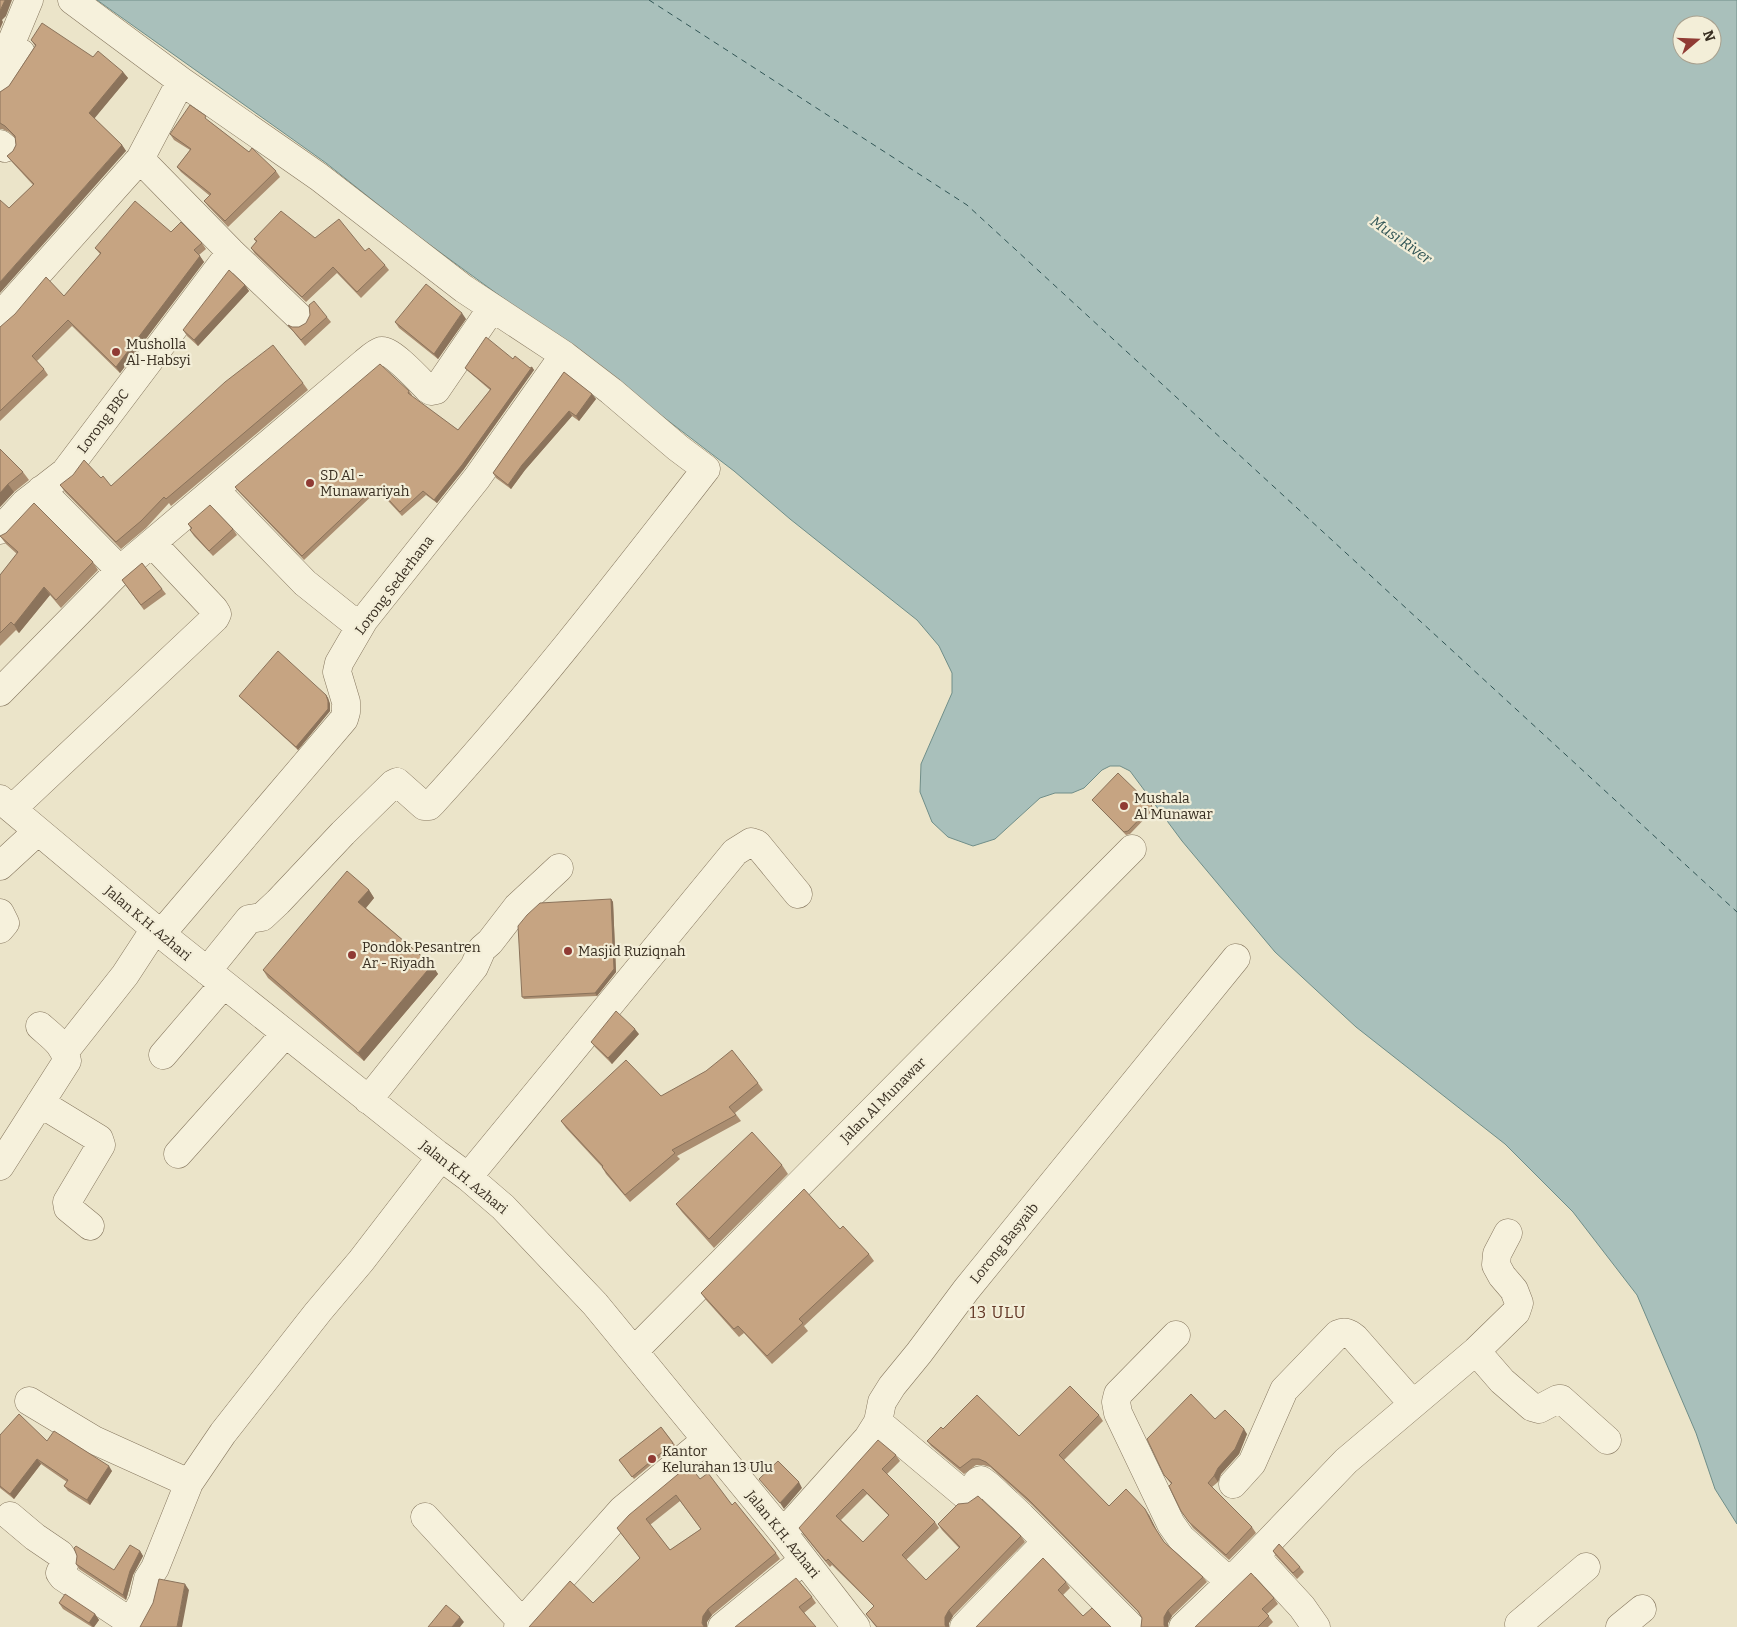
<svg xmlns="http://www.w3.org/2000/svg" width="1737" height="1627" font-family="Bitter,serif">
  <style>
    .water { fill: #a9c0bb; stroke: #708e89; fill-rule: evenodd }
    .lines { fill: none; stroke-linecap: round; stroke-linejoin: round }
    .ferry { stroke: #325656; stroke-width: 1; stroke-dasharray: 6 5; stroke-linecap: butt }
    .minor-casing { stroke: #86775f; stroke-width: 29 }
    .minor { stroke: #f6f1dc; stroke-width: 28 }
    .wall { fill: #aa8d70; fill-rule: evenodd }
    .shaded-wall { fill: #8b735b }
    .building { fill: #c6a482; stroke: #8b735b; fill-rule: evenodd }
    .poi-dot { fill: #903b34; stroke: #f3eed8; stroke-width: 2 }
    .labels { text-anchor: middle; stroke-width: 4.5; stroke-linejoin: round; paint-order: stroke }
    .poi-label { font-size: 14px; fill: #382e21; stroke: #f3eed8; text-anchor: start }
    .street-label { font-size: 14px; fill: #382e21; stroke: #f3eed8 }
    .water-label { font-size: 15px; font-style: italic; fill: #325656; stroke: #f3eed8 }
    .quarter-label { font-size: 16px; letter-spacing: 1px; fill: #613624; stroke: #f3eed8 }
  </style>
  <rect width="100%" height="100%" fill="#ebe4c9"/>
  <path class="water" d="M97,0h1640v1524l-22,-35 -19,-56 -59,-138 -64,-83 -68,-68 -149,-117 -81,-75 -93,-111 -52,-70 -10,-5h-10l-8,4 -18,18 -12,5h-17l-15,5 -45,41 -22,7 -25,-9 -16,-15 -12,-30 1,-28 31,-71v-20l-13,-27 -22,-26 -127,-101 -56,-48 -131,-100 -188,-137 -89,-71zM1682,25h30v30h-30z"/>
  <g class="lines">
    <path class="ferry" d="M649,0l318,205 770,707"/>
    <defs>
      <path id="minor" d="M72,0l109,81 -41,78
        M0,58l12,-17 17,-41
        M181,81l138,96 145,112 100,66 47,36 67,57 28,21c-88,113 -176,227 -273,333l-4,4h-5l-27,-24 -4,2 -50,49 -65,69 -16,15 -13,2 -42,52
        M0,83l21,-30
        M0,144l5,4
        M0,316l140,-157 91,93 68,65
        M41,490l79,80
        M215,490l90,93 55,44
        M0,530l25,-27 40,-31 166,-220
        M0,692l120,-122 244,-207c5,-4 11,-10 17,-12 10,-2 39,30 47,38l3,2 5,-1 56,-82
        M0,799l161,135 276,220 31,23 35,30 92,97 188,229 73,94
        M12,809l203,-191 2,-4 -3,-5 -62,-66
        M0,866l38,-35
        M0,913l5,10 -5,6
        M161,934l183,-215 2,-7v-10l-9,-30 2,-9 25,-43 113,-142 87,-123
        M65,1051l60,-76 30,-46
        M163,1055l60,-70
        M368,1100l106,-133 8,-18 8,-7 27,-35 42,-39
        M40,1103l59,36 2,6 -34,57 1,6 22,18
        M178,1154l107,-120
        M0,1166l67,-105c-3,-17 -15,-24 -27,-35
        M468,1177l267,-325 16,-10 6,2 41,50
        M1176,1335l-58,59 -2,8 2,11 53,111 10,14 49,44
        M634,1351l498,-502
        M1476,1351l26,30 30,26 7,2 19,-10h3l46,41
        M29,1401l65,39 95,43
        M878,1422l87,73 4,-2 9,-12 3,-1 8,6 32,30 110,111
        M1233,1484l19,-21 32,-73 54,-56c7,-3 11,-1 17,4l58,66
        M10,1516l25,21 25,17 5,8 -5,11 3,4 69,46
        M425,1517l97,105
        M783,1533l85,-95 10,-16 4,-20 10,-16 27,-33 47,-63 270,-332
        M1255,1556l47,51 14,20
        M129,1627l14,-26 5,-22 7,-11 34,-85 34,-50 95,-121 43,-51 80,-104
        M518,1627l104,-117 84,-70
        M722,1627l82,-67
        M964,1627l82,-85
        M1183,1627l47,-45 116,-121 130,-110 40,-39 3,-9 -5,-13 -12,-14 -6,-11 1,-11 11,-21
        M1521,1627l-2,-3 67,-57
        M1620,1627l22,-18"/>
    </defs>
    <use href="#minor" class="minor-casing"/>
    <use href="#minor" class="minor"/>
  </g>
  <path class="wall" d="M31,40l62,17 30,15 5,6 -34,40 28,27 4,6 -117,57 24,-23 -21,-23 -5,-6 6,-5 3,-6 -1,-7 -6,-6 -7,-3h-2v-37l9,-6 26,-40z
    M210,122l39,30 27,19 4,6 -52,50 -20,-21 -4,-5 6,-5 -29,-24 -4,-5 13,-17 -16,-10 -4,-6z
    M171,232l31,11 4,6 -7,6 5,7 -84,111 -48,-47 -35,35 7,8 4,6 -48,46v-94l64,-31 36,-42 -5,-6z
    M315,238l50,13 20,14 4,5 -28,28 -24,-25 -31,29 -51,-48 -4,-6 5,-6 -2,-3z
    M245,285l4,6 -51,55 -11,-10 -4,-6z
    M327,317l4,5 -26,24 -17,-21 4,2h7z
    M466,319l-28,40 -39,-31 -4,-6z
    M513,359l17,9 2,-1 2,3 -70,99 -27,34 -11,-8 -24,21 -24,-26 -74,70 -66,-69 -3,-4 174,-96 3,4 -1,1 47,34 32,-40 -22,-19 -3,-3z
    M564,372l32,27 -17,22 -7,-5 -47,54 -14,19 -15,-11 -3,-5z
    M303,383l5,7 -137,116 -2,-3 -23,25 -25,21 -56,-57 -5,-7 41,-7 10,8z
    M0,449l23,23 6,8 -15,12 -14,15z
    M188,524l45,5 4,6 -24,21 -19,-20 -4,-6 1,-1z
    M0,536l93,26 5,8 -37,38 -11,-13 -31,38 -3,-3 -16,16v-71l17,-21 -11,-10z
    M142,563l24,31 -22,16 -22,-30z
    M326,695l2,3 2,6v7l-32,39 -57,-52 -2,-2z
    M1092,800l60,6 2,3 -24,25 -4,1z
    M369,890l5,8 -8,10 66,57 6,9 -74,87 -96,-83 -5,-8z
    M611,899l2,3 3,70 -19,24 -73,3 -2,-2z
    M639,1034l-27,30 -17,-17 -4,-5z
    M758,1083l5,7 -28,23 6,8 -64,35 3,3 -50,43 -24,-28 -4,-7 -36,-39 -5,-7 100,-25z
    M782,1165l6,9 -74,74 -32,-36 -6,-8z
    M840,1229l29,25 5,7 -70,65 4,5 -36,33 -28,-31 -5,4 -33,-37 -5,-7z
    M1099,1415l4,6 -39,39 45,46 40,9 8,16 7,11 39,35 4,5 -35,34 -4,7v4h-27l1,-9 -2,-4 -108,-109 -42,-38 -7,-2h-7l-12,9 -33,-28 -4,-5 16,-12 76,7z
    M1215,1419l32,15 -8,20 -18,20 -3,8 -6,5 40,40 4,6 -27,27 -36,-32 -12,-17 -10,-27 -7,-9z
    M661,1427l14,18 -41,34 -15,-19z
    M0,1435l47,6 65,30 -22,34 -22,-14 -4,-5 3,-4 -26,-18 -27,35 -14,-11z
    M896,1455l4,6 -13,13 48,48 4,6 -33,32 20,20 33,-32 -17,-18 -4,-6 83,12 4,6 -72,74 -4,7v4h-73l-10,-13 8,-8 -42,-41 -2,2 -6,-7 -21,-26zM867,1494l22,22 -26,26 -22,-22z
    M700,1479l32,26 44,48 4,6 -68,56 -5,7 -114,-19 47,-45 -23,-30zM680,1501l21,28 -31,21 -20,-25z
    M140,1551l3,5 -10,19 -7,25 -47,-31 -3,-5 38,6z
    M1273,1551l27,16 4,5 -7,7 -21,-23z
    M1066,1582l4,6 -7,7 20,21 -107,11z
    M812,1597l4,6 -12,10 -69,14z
    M1274,1598l4,6 -11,10 6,8 -5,5h-73z
    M59,1603l36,11 4,6 -5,7h-2l-29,-18z"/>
  <path class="shaded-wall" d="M5,0h7l-6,16 -4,4 1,2 -3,7v-18z
    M123,72l5,6 -34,41 -5,-6z
    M122,145l4,6 -126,142v-11z
    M200,256l4,6 -84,111 -4,-6z
    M245,285l4,6 -51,55 -4,-6z
    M462,313l4,6 -28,40 -4,-5z
    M532,367l2,3 -70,99 -27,34 -3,-3z
    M592,394l4,5 -17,22 -3,-5z
    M569,411l3,5 -47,54 -14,19 -3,-4 14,-20z
    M8,484l6,8 -14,15v-14z
    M44,587l6,8 -31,38 -5,-8z
    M326,695l2,3 2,6v7l-32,39 -2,-3z
    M369,890l5,8 -10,12 -6,-8z
    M611,899l2,3 3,70 -19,24 -2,-3z
    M432,965l6,9 -74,87 -6,-8z
    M635,1029l4,5 -27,30 -4,-6z
    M1244,1429l3,5 -8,20 -18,20 -3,8 -4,-6 4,-8z
    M37,1459l4,5 -27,35 -4,-5z
    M109,1466l3,5 -22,34 -3,-5z
    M799,1482l3,6 -18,21 -4,-6z
    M1145,1509l4,6 8,16 -4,-6z
    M140,1551l3,5 -10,19 -7,25 -3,-5 7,-24z
    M185,1584l4,6 -7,37h-5z
    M708,1609l4,6 -5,7v5h-3l-2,-4 1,-7z
    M949,1610l4,6 -4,7v4h-3l-1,-2v-8z
    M1168,1610l4,6 -4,7v4h-3l-1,-2v-8z
    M95,1614l4,6 -5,7h-1l-4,-4z
    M460,1617l4,5 -4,5h-8z"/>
  <path class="building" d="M0,0h5l-5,11z
    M42,23l51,34 5,-6 25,21 -34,41 33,32 -122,137v-82l9,8 25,-24 -27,-28 6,-5 3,-6 -1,-9 -10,-10 -5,-3v-31l9,-6 27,-41 -5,-5z
    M190,105l16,11 -1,2 44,34 3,-4 24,23 -51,50 -21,-20 7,-7 -34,-27 14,-18 -21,-15z
    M135,201l36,31 10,-10 21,21 -8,7 6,6 -84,111 -48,-47 -36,36 12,13 -44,42v-84l15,-13 31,-37 18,19 37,-43 -6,-5z
    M281,211l34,27 24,-19 26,32 4,-3 16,17 -28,27 -24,-25 -31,30 -51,-49 6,-7 -3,-2z
    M229,270l16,15 -51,55 -11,-10z
    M426,284l36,29 -28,41 -39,-32z
    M314,301l13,16 -26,23 -13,-15 4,2h7l7,-4 4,-8 -1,-10z
    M486,337l27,22 2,-3 15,12 2,-1 -70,98 -28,35 -11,-9 -23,21 -24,-26 -74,70 -67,-69 145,-123 29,27 -1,2 50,37 33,-41 -26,-21z
    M273,345l30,38 -137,116 -2,-2 -23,24 -25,21 -56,-57 13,-10 11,-15 17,18 2,-2 8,10 114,-104z
    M564,372l28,22 -16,22 -7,-5 -47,54 -14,20 -15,-12z
    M0,449l23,23 -15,12 -8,9z
    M34,503l59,59 -37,38 -12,-13 -30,38 -3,-3 -11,11v-58l18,-23 -18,-16 6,-3z
    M210,505l23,24 -24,22 -19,-21 2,-2 -4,-4z
    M142,563l20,26 -21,16 -19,-25z
    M278,651l48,44 2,6v8l-32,38 -57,-51z
    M1118,773l34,33 -24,25 -4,1 -32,-32z
    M347,871l22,19 -11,12 74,63 -74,88 -95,-83z
    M611,899l3,70 -19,24 -73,4 -4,-71 9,-11 13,-12z
    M616,1011l19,18 -27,29 -17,-16z
    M732,1050l26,33 -29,24 7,8 -64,35 3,3 -50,42 -23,-28 1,-1 -42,-45 65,-61 35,36 45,-25z
    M752,1132l30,33 -73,74 -33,-35z
    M804,1189l36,40 3,-3 26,28 -70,65 4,4 -36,33 -29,-30 -4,3 -33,-36z
    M1070,1386l29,29 -40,40 50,51 17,-17 19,20 8,16 11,17 39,35 -35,33 -4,7v8l1,2h-24l1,-9 -4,-7 -110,-112 -42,-37 -7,-3h-7l-12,9 -33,-27 14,-14 2,2 34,-34 42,41z
    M1191,1394l24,25 10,-9 19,19 -9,20 -17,19 -4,8 -6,7 44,44 -26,28 -37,-33 -8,-11 -12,-25 3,-3 -8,-8 -17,-36z
    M19,1414l28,27 7,-10 55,35 -22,34 -23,-14 4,-6 -31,-21 -27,35 -10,-8v-51z
    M661,1427l12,16 -41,34 -13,-17z
    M878,1440l18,15 -14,14 53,53 -33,33 24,25 34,-33 -22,-23 20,-20 10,-1 10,-7 43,40 -72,74 -4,7v8l1,2h-69l-11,-13 8,-8 -46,-47 -2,2 -6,-7 -21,-26zM863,1489l26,26 -26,27 -27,-26z
    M778,1461l21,21 -19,21 -21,-24z
    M689,1465l11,14 8,-6 24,32 3,-3 41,51 -68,56 -5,7 -1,7 2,4h-175l41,-46 23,22 47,-45 -23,-30 12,-13zM676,1495l25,34 -31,21 -24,-31z
    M1279,1544l21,23 -7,6 -20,-22z
    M130,1545l10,6 -10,20 -7,24 -47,-31 1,-8 -3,-8 2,-2 38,24z
    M1043,1558l23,24 -8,8 25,26 9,-8 19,19h-135z
    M1251,1573l23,25 -12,11 7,7 -11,11h-63z
    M796,1578l16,19 -13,10 17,20h-81z
    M159,1579l26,5 -8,43h-37l13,-24z
    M65,1594l30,20 -6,9 -30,-20z
    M446,1605l14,12 -8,10h-24z"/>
  <g class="poi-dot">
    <circle cx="116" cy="352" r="5"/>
    <circle cx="310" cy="483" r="5"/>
    <circle cx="1124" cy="806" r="5"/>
    <circle cx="568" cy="951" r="5"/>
    <circle cx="352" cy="955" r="5"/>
    <circle cx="652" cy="1459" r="5"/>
  </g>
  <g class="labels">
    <g class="poi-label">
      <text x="126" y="349">Musholla<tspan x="126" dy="16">Al-Habsyi</tspan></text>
      <text x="320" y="480">SD Al -<tspan x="320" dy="16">Munawariyah</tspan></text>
      <text x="1134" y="803">Mushala<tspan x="1134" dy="16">Al Munawar</tspan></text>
      <text x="362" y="952">Pondok Pesantren<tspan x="362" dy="16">Ar - Riyadh</tspan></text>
      <text x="578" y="956">Masjid Ruziqnah</text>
      <text x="662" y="1456">Kantor<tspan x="662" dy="16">Kelurahan 13 Ulu</tspan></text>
    </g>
    <g class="street-label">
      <text transform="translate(103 421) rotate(-53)" y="5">Lorong BBC</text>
      <text transform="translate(394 585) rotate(-53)" y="5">Lorong Sederhana</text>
      <text transform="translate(148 923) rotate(40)" y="5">Jalan K.H. Azhari</text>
      <text transform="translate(883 1100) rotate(-45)" y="5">Jalan Al Munawar</text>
      <text transform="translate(464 1177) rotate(39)" y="5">Jalan K.H. Azhari</text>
      <text transform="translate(1004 1243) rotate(-51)" y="5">Lorong Basyaib</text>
      <text transform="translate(783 1534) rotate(51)" y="5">Jalan K.H. Azhari</text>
    </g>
    <g class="water-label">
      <text transform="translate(1401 240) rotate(35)" y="5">Musi River</text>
    </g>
    <g class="quarter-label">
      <text x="998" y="1318">13 ULU</text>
    </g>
  </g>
  <g transform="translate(1697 40) rotate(71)"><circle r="24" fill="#f3eed8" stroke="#a8a18f"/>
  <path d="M0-4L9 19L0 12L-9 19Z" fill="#903b34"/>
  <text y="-8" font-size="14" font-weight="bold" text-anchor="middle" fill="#382e21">N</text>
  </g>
</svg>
